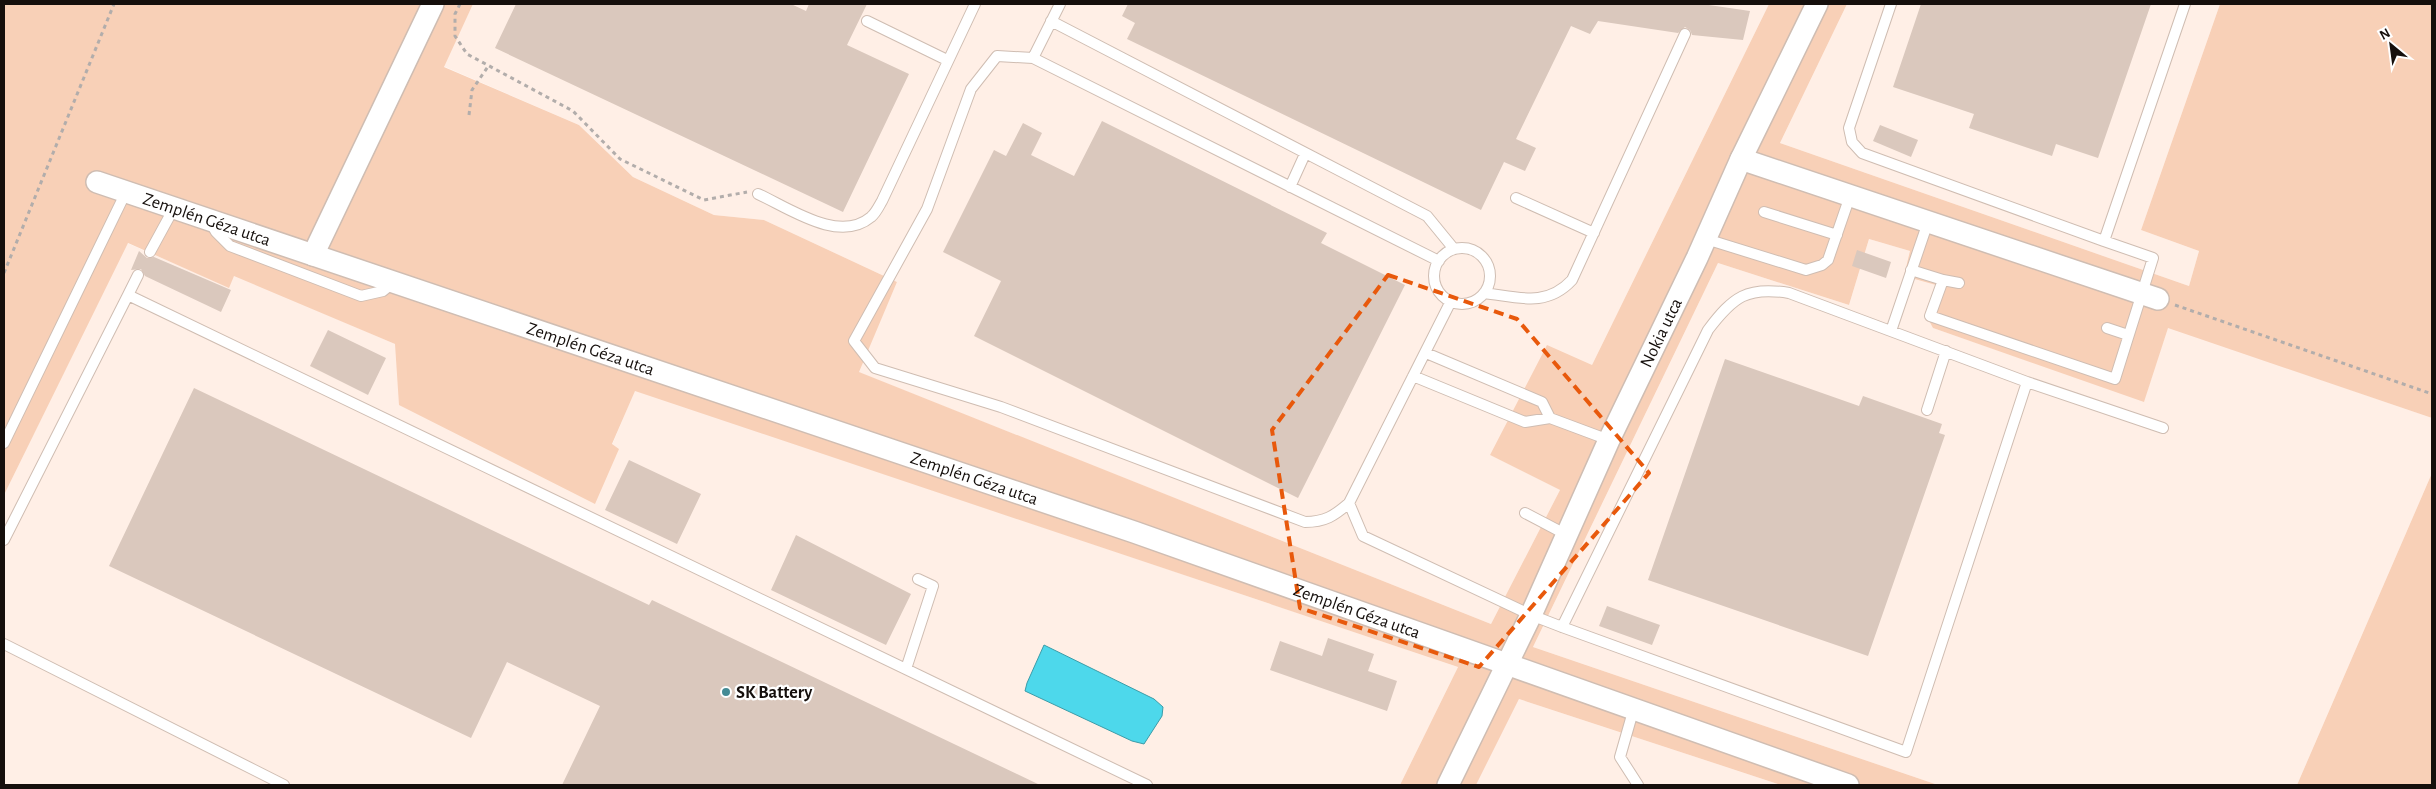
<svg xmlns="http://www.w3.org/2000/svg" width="2436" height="789" font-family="'Alegreya Sans',sans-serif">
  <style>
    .built { fill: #ffefe6 }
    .green { fill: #f8d0b7 }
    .water { fill: #4dd8eb; stroke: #3c9ca8 }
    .building { fill: #dac8bd }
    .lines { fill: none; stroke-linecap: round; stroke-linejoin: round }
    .service-casing { stroke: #cfbdb2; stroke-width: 12 }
    .minor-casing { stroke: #cfbdb2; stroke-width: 24 }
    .path { stroke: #b2adab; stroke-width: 3; stroke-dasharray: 4 4; stroke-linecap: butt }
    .service { stroke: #fff; stroke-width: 10 }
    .minor { stroke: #fff; stroke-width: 21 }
    .marked { fill: none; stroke: #e8590c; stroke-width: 4; stroke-dasharray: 10 6; stroke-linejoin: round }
    .poi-dot { fill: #448b95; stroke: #fff; stroke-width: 2 }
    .labels { text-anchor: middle; stroke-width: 4.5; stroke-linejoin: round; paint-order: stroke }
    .street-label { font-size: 18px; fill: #150f0c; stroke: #fff }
    .poi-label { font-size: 18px; font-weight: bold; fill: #150f0c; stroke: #fff; text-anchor: start }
  </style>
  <rect width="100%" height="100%" fill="#fefaf8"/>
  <path class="built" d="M473,4h1296l-177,361 -102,90 70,35 -69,134 -633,-252 39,-90 -133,-62 -50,-5 -81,-38 -54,-52 -136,-59z
    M1847,4h373l-79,226 58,21 -10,35 -409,-143z
    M1869,239l41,12 26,33 -3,44 211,73 24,-74 264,91v55l-135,312h-359l-405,-138 185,-384 131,42z
    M127,243l102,44 5,-12 161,69 224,105 -7,-4 23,-55 823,277 -58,118h-1396v-290z
    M1519,699l262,86h-305z"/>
  <path class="green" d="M4,4h469l-29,63 135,58 54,52 81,38 50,5 133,62 -38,90 632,252 69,-134 -70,-35 57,-110 45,20 177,-361h78l-67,139 409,143 10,-35 -58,-21 79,-226h212v414l-264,-90 -24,74 -211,-74 -8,-15 11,-28 -32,-9 6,-25 -41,-12 -20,66 -131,-42 -185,384 405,138h-157l-262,-86 -43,86h-76l58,-118 -823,-276 -23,53 7,5 -24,55 -196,-99 -4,-61 -161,-68 -5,12 -101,-45 -124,252z
    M2432,473v312h-135z"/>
  <path class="water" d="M1044,645l110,54 9,8 -1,9 -18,28 -12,-3 -107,-50 2,-8z"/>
  <path class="building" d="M516,4h275l15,7 3,-7h58l-20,41 62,29 -66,138 -348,-164z
    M1128,4h574l48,7 -7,29 -51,-5 -2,-5 -5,-3 -7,6 -80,-12 -8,13 -19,-8 -55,113 20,9 -11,23 -21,-9 -23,48 -354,-171 8,-16 -13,-7z
    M1921,4h230l-53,154 -42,-14 -4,12 -83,-28 5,-14 -81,-27z
    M1102,121l225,112 -6,10 84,42 -107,213 -324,-162 27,-55 -58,-29 51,-102 12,6 17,-33 19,10 -11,22 43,21z
    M1880,125l38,15 -7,17 -38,-16z
    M1857,250l34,12 -5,16 -34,-12z
    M139,251l8,7 7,-1 77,33 -10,22 -76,-36 -4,-7 -10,1z
    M328,330l58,28 -18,37 -58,-29z
    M1725,359l134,47 4,-10 79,28 -3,9 6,2 -77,221 -220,-76z
    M194,388l455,217 3,-5 388,185h-478l38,-79 -93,-44 -36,76 -362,-172z
    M629,460l72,34 -24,50 -72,-34z
    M796,535l115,59 -25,51 -115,-55z
    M1607,606l53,19 -8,20 -53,-19z
    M1328,638l46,16 -6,17 29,10 -10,30 -117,-41 10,-29 42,15z"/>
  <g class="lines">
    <defs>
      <path id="service" d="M1060,4l-27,54 -36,-2 -26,33 -44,120 -73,132 21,27 126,39 304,115c20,0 29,-6 44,-19l102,-202
        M1891,4l-42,124 3,14 10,11 242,88 81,-237
        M867,21l80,39
        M1051,21l376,195 27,33
        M1033,58l406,203
        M1290,187l15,-33
        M758,194c31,14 81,50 113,23 5,-4 8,-11 11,-16l93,-197
        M1516,198l78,35
        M1764,212l73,23
        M211,223l5,9 14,14 131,50 22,-5 11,-9
        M1706,239l100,31 16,-5 6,-5 22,-64
        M1434 276a28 28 0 1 1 56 0a28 28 0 1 1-56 0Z
        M150,252l24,-44
        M1911,270l32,10 -13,36 185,63 38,-121 -49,-17
        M1943,280l16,3
        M1484,293c34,4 62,15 88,-13l113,-246
        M128,295l10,-20
        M2107,328l21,7
        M1891,331l37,-109
        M1426,353l116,49 8,16
        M1413,376l112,46 25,-4 59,22
        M2027,382l136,46
        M1927,410l19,-59
        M4,443l122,-251
        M1349,503l14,33 168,79 31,12 344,125 121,-370 -238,-89c-42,-7 -56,4 -81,37l-146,297
        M1525,513l42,22
        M4,540l124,-245 1019,490
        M4,644l280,141
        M906,669l27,-83 -15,-7
        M1634,708l-14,49 18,28"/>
      <g id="minor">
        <path d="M1741,159l417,140"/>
        <path id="s1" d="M97,182l1037,350 714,253"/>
        <path d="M313,255l120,-251"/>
        <path id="s2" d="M1448,785l83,-170 78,-175 88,-182 44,-99 76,-155"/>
      </g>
    </defs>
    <use href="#service" class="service-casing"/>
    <use href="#minor" class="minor-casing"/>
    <path class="path" d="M460,4l-5,10v22l12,18 106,57 47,48 84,41 43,-8
      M469,115l3,-25 17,-25
      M4,273l110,-269
      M2175,305l257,89"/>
    <use href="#service" class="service"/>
    <use href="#minor" class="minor"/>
  </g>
  <path class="marked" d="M1388,275l129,44 132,154 -170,194 -179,-59 -28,-178z"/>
  <circle class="poi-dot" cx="726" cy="692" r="5"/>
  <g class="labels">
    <g class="street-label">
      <text dy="6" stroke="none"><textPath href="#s1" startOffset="116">Zemplén Géza utca</textPath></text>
      <text dy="6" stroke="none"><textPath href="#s2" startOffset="500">Nokia utca</textPath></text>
      <text dy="6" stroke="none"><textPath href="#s1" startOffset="521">Zemplén Géza utca</textPath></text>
      <text dy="6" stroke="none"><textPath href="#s1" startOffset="926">Zemplén Géza utca</textPath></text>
      <text dy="6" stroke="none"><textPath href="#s1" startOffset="1331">Zemplén Géza utca</textPath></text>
    </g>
    <g class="poi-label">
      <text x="736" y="698">SK Battery</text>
    </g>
  </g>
  <rect width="2436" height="789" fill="none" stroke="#150f0c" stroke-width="10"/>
  <g transform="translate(2391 45) rotate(331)" stroke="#ffffff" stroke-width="4" paint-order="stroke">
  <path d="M0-4L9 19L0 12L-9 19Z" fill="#150f0c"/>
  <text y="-8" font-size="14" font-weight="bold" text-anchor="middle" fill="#150f0c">N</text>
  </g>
</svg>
